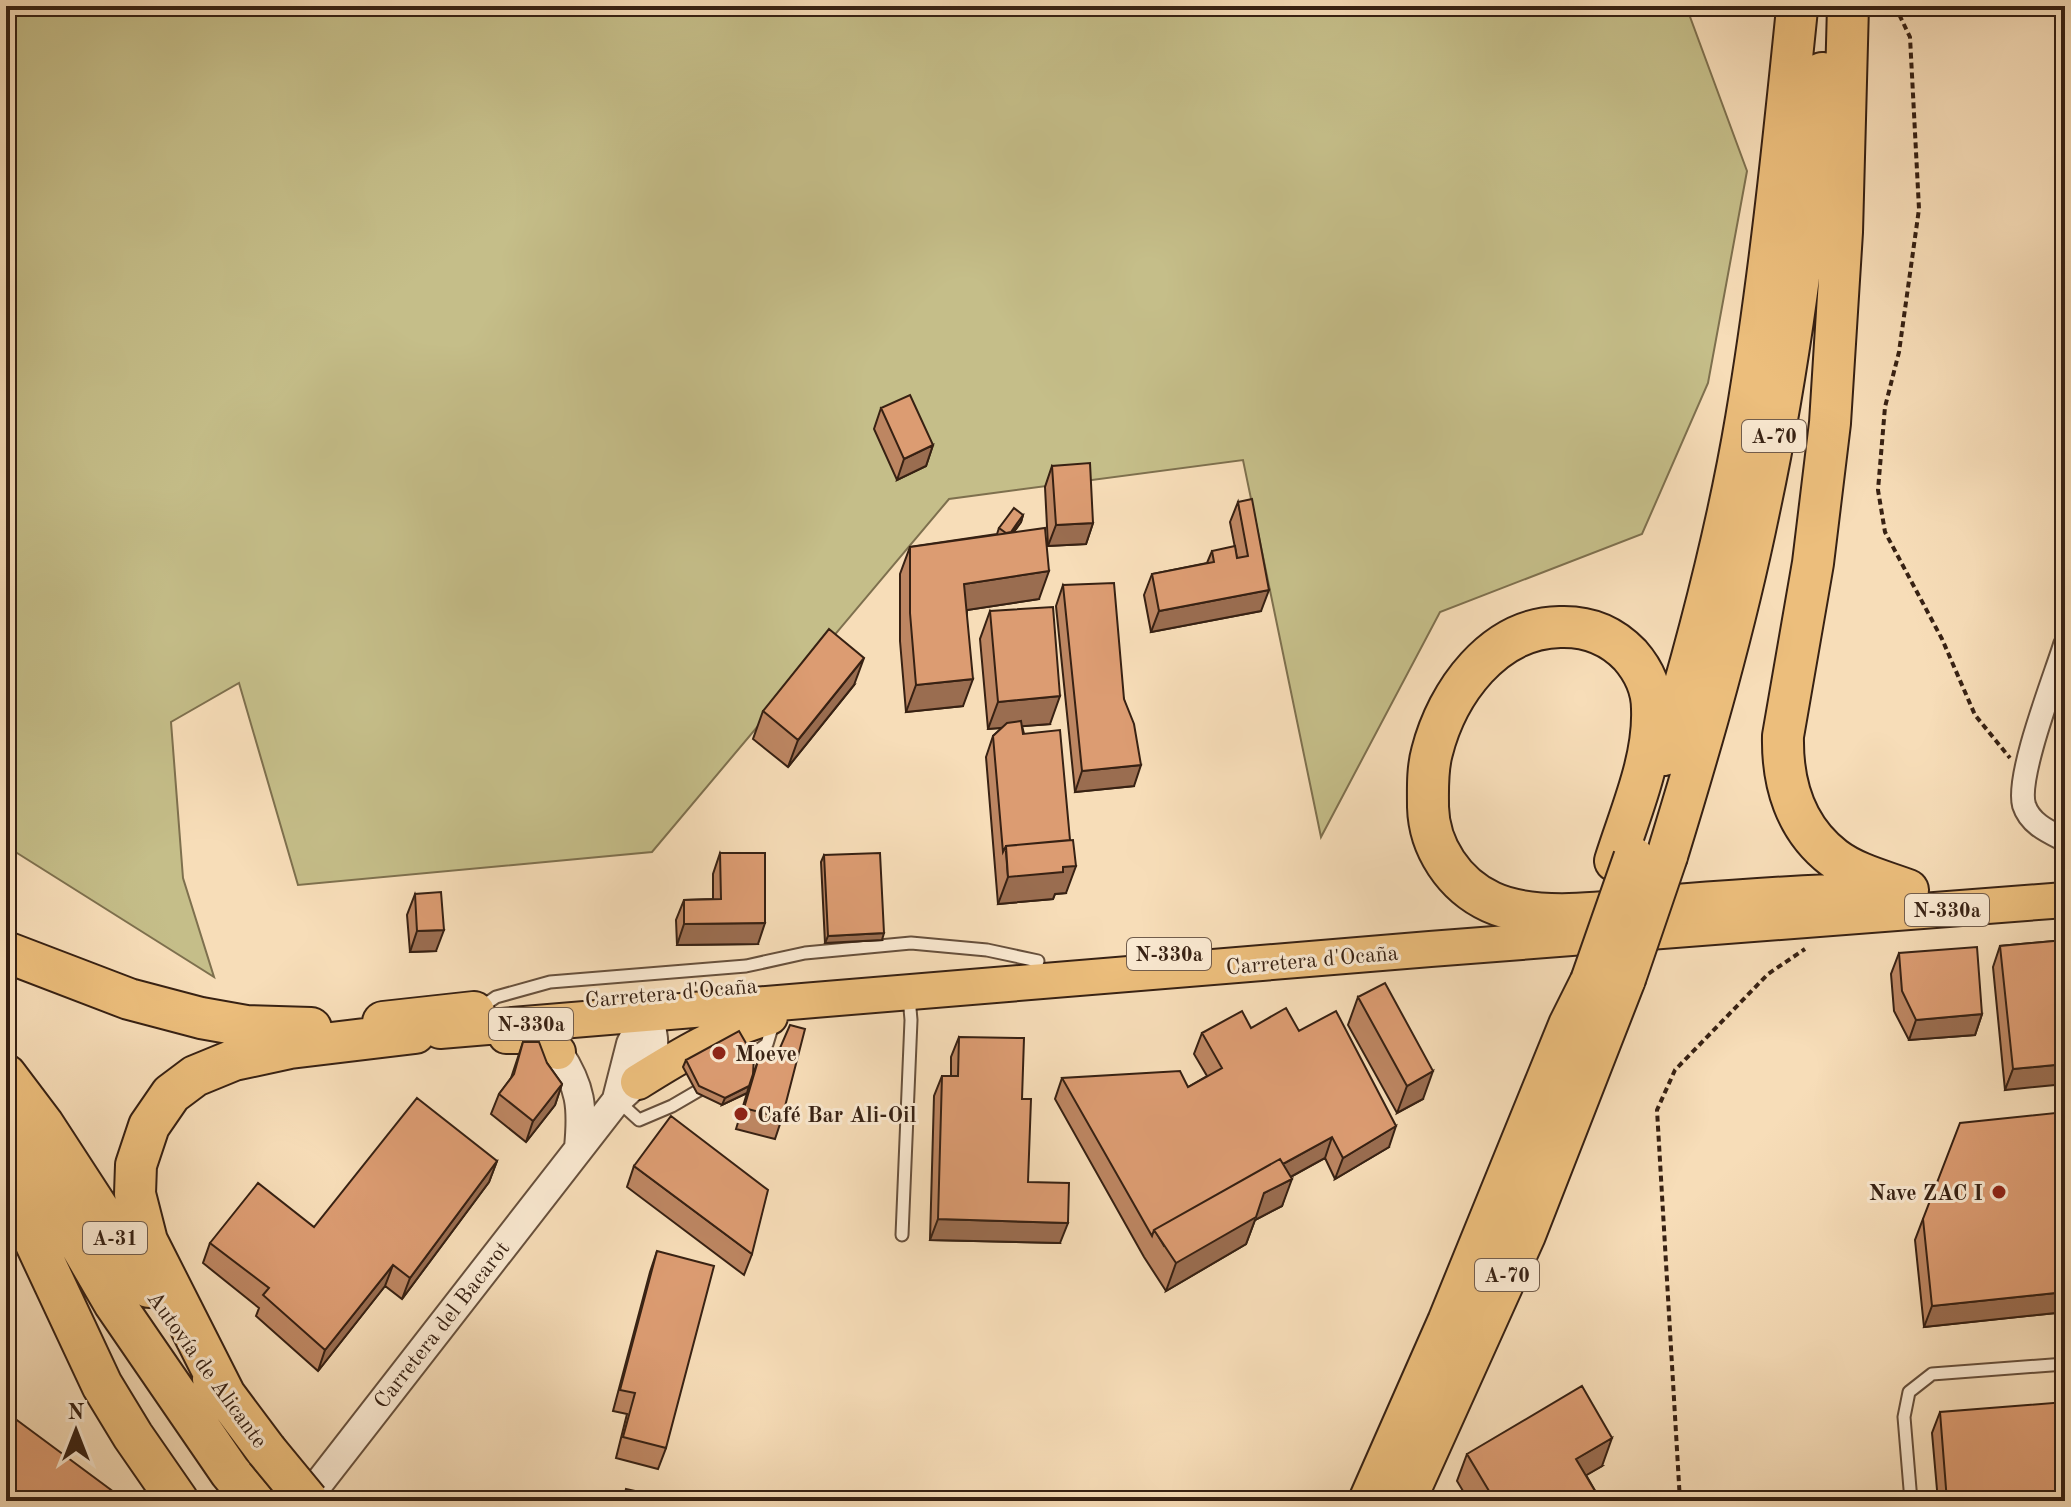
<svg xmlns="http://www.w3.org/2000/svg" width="2071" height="1507" font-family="'Old Standard TT',serif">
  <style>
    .green { fill: #c5be89; stroke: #7e704e; stroke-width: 2 }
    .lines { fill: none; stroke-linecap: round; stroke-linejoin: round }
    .service-casing { stroke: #67503c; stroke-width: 15 }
    .minor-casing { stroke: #67503c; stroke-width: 26 }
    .tertiary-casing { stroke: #67503c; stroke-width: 32 }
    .primary-casing { stroke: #372113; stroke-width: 38 }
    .motorway-casing { stroke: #372113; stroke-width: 44 }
    .path { stroke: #372113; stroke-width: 4; stroke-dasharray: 6 4; stroke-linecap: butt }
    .service { stroke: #fae9d1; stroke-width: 11 }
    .minor { stroke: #fae9d1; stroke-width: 22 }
    .tertiary { stroke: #fae9d1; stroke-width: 28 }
    .primary { stroke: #ecbe7c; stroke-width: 34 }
    .motorway { stroke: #ecbe7c; stroke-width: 40 }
    .motorway-bridge-casing { stroke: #372113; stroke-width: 44; stroke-linecap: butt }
    .motorway-bridge { stroke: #ecbe7c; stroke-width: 40 }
    .wall { fill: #bd8662; stroke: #372113; stroke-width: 2 }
    .shaded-wall { fill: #9a6d50; stroke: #372113; stroke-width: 2 }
    .building { fill: #dc9c72; stroke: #372113; stroke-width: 2 }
    .poi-dot { fill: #8f2418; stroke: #fae9d1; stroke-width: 3 }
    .labels { text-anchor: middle; stroke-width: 6; stroke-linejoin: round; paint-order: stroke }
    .shield { fill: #fae9d1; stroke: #725d4c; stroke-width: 2 }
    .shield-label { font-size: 20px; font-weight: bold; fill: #372113 }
    .street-label { font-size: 22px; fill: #372113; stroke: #fae9d1 }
    .poi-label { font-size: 22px; font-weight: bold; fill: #372113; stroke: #fae9d1; text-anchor: start }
  </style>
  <rect width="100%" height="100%" fill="#f7ddb8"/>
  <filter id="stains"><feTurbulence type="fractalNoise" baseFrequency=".0025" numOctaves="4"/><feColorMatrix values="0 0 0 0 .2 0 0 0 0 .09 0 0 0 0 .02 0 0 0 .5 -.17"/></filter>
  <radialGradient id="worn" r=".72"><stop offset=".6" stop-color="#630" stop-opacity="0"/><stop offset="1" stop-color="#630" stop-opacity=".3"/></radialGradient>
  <path class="green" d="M6,6h1680l61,165 -39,212 -66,151 -202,78 -119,225 -78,-377 -294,39 -297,353 -354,33 -59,-202 -68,39 12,156 31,99 -208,-131z"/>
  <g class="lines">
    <defs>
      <path id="service" d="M480,1008l16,-11 54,-15 196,-16 59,-13 106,-10 76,7 51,11
        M742,1062l25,-18 7,-23
        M617,1100l22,20 33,-14 36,-21
        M902,1235l9,-215 -2,-23
        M1911,1501l-7,-84 5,-25 23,-18 133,-10"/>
      <path id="minor" d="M2065,645c-10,32 -49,131 -41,160 6,19 25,27 41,35"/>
      <path id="tertiary" d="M558,1052c23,35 25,55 21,96
        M617,1099l14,-55 15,-30
        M305,1501l312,-401c30,-25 47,-46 29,-86"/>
      <path id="primary" d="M440,1031l990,-82 635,-49
        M506,1036h21l31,16
        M638,1082c43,-27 83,-51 132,-65"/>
      <path id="motorway" d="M1848,6l-6,226 -12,191 -17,140 -30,173c-1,47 12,92 51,122 21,16 50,23 74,32
        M1664,755c33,-110 63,-223 82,-336 23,-136 37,-273 51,-410
        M1667,856c35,-114 68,-228 92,-345 31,-144 49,-291 63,-438
        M1615,861c15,-48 39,-101 37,-152 0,-21 -8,-38 -22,-54 -19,-20 -43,-29 -70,-28 -67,1 -113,66 -128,125 -5,18 -4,37 -4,55 1,40 26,78 63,95 49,23 132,7 185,3 63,-5 125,-10 187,-11
        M6,952l123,47 72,19 45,8 65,2
        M383,1022l91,-10
        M6,1075l37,49 106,163
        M6,1129l61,93 47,81 116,169 24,29
        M6,1180l96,205 31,51 45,65
        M213,1379l53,71
        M227,1399l-80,-158 -12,-47 1,-29 13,-39 22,-32 24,-18 39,-16 56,-12 125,-15
        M1369,1501l79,-179 121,-297 22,-44
        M1405,1501l120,-266 100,-256"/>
    </defs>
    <use href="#service" class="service-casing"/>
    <use href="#minor" class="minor-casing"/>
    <use href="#tertiary" class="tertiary-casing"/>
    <use href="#primary" class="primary-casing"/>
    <use href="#motorway" class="motorway-casing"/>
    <path class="path" d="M1895,6l15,31 9,172 -20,143 -14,55 -7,83 7,42 57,107 33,76 35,43
      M1680,1501l-23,-391 18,-40 93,-96 37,-25"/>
    <use href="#service" class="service"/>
    <use href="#minor" class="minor"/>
    <use href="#tertiary" class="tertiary"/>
    <use href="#primary" class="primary"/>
    <use href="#motorway" class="motorway"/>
    <defs>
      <path id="motorway-bridge" d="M1625,979l42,-123
        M1591,981l43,-123
        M266,1450l42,51"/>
    </defs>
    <use href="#motorway-bridge" class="motorway-bridge-casing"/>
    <use href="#motorway-bridge" class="motorway-bridge"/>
  </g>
  <path class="wall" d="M881,408l52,37 -7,21 -29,14 -23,-51z
    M1052,466l41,57 -7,21 -38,2 -3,-59z
    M1238,502l23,109 -110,21 -7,-37 8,-21 55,-11 5,-12 25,7 -7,-36z
    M1023,515l-2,7 -7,10 25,67 -72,11 -4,96 -57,6 -6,-71v-67l10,-27 87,-13 2,-6z
    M1063,585l61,114 10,87 -59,6 -19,-186z
    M990,611l60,113 -28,2 44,167 -11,1 -2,5 -55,5 -12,-147 7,-21 9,-8 -14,1 -8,-90z
    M854,685l-66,82 -35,-28 10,-28z
    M720,853l38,91 -81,1 -1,-25 8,-20 29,-1v-25z
    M824,855l58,85 -57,3 -4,-81z
    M415,894l21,57 -26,1 -3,-37z
    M2065,940l-60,150 -12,-123 7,-21z
    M1899,953l83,61 -7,21 -66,5 -15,-29 -3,-37z
    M1358,997l65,102 -26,14 -49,-88z
    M1251,1028l48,3 90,116 -54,32 -10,-21 -34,19 -9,29 -27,14 -9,24 -80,47 -22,-34 -89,-158 7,-21 126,9 19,-11 -13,-22 8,-21z
    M959,1037l63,62 6,83 32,61 -130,-3 4,-144 8,-20h9v-19z
    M523,1042l24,21 15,21 -7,21 -29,37 -35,-28 8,-20 12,-16z
    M686,1060l67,14 5,-13 24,57 -7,21 -39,-10 11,-36 -25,12 -25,-12 -14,-26z
    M2065,1112v200l-141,15 -9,-87 8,-21z
    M497,1161l-8,21 -87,117 -17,-13 -67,85 -62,-55 3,-8 -56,-45 7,-20 104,-16z
    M634,1166l118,88 -8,21 -117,-88z
    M657,1251l9,197 -8,21 -42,-11 11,-44 -14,-3 37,-139z
    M1940,1412l125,89h-127l-6,-68z
    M1467,1454l135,12 -16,9 15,26h-132l-12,-20z"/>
  <path class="shaded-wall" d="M933,445l-7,21 -29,14 7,-21z
    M1023,515l-2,7 -15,20 3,-7z
    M1093,523l-7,21 -38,2 8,-21z
    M1049,571l-10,28 -85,13 10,-28z
    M1269,590l-8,21 -110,21 8,-21z
    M864,658l-10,27 -66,82 10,-27z
    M973,679l-10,27 -57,6 10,-27z
    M1060,696l-10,28 -62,5 10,-27z
    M1141,765l-7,21 -59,6 7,-21z
    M1006,852l70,14 -10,27 -11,1 -2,5 -55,5 10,-27z
    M765,923l-7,21 -81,1 7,-21z
    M444,930l-8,21 -26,1 7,-21z
    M884,933l-2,7 -57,3 3,-7z
    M1982,1014l-7,21 -66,5 7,-20z
    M2065,1064v20l-60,6 8,-21z
    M1433,1071l-10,28 -26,14 10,-27z
    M562,1084l-7,21 -29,37 7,-21z
    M749,1086l-2,7 -25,12 3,-7z
    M1396,1126l-7,21 -54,32 8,-21z
    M1332,1137l-7,21 -161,88 -7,-12z
    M497,1161l-8,21 -87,117 8,-21z
    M1292,1179l-10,27 -27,14 -9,24 -80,47 10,-28 88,-70z
    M938,1219l130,4 -8,20 -130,-3z
    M393,1265l-8,21 -67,85 7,-21z
    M2065,1292v20l-141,15 8,-21z
    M1612,1438l-10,28 -36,21 10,-28z"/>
  <path class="building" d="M910,395l23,50 -29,14 -23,-51z
    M1090,463l3,60 -37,2 -4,-59z
    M1252,499l17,91 -110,21 -7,-37 62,-12 -2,-11 23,-5 2,12 11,-2 -10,-54z
    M1014,508l9,7 -12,17 -5,1 -7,-5z
    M1045,528l4,43 -85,13 9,95 -57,6 -6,-72v-66z
    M1114,583l10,116 10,25 7,41 -59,6 -19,-186z
    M1053,607l7,89 -62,6 -8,-91z
    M829,629l35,29 -66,82 -35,-29z
    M1021,721l2,13 37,-4 10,110 -64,6 -3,6 -10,-116 14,-13z
    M1073,840l3,26 -13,1v5l-55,5 -2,-31z
    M720,853h45v70l-81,1v-24l37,-1z
    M880,853l4,80 -56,3 -4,-81z
    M441,892l3,38 -27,1 -2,-37z
    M2065,940v124l-52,5 -13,-123z
    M1977,947l5,67 -66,6 -14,-29 -3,-38z
    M1385,983l48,88 -26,15 -49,-89z
    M1286,1008l13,23 37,-20 60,115 -53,32 -11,-21 -49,27 -3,-5 -126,71 -2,6 -90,-158 118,-7 8,16 34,-19 -20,-35 40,-22 9,17z
    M790,1025l15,4 -23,89 -38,-10 14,-47 17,-6 5,-7z
    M739,1031l15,26 -1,17 -4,12 -24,12 -26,-12 -13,-26z
    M959,1037l65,1 -2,61h9l-3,83 41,1 -1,40 -130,-4 4,-143h16z
    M523,1042h16l8,21 15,21 -29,37 -34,-27 15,-20z
    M417,1098l80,63 -87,117 -17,-13 -68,85 -62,-55 6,-7 -59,-45 48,-60 56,44z
    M2065,1112v180l-133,14 -9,-87 37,-96z
    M671,1116l97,74 -16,64 -118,-88z
    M1280,1159l12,20 -28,14 -8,24 -80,46 -22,-33z
    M657,1251l57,15 -48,182 -43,-11 12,-44 -15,-3z
    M1582,1386l30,52 -36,21 25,42h-106l-28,-47z
    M2065,1402v99h-118l-7,-89z
    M6,1412l120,89h-55l-5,-4 -3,4h-57z
    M626,1489l23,5 -1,7h-25z"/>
  <g class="poi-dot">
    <circle cx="719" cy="1053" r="8"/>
    <circle cx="741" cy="1114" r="8"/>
    <circle cx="1999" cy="1192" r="8"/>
  </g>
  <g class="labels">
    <g class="shield">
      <rect x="1742" y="420" width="64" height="32" rx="6"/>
      <rect x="1905" y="894" width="84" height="32" rx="6"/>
      <rect x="1127" y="938" width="84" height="32" rx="6"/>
      <rect x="489" y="1008" width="84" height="32" rx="6"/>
      <rect x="83" y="1222" width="64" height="32" rx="6"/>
      <rect x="1475" y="1259" width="64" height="32" rx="6"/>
    </g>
    <g class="shield-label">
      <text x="1774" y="443">A-70</text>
      <text x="1947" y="917">N-330a</text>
      <text x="1169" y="961">N-330a</text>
      <text x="531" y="1031">N-330a</text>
      <text x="115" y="1245">A-31</text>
      <text x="1507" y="1282">A-70</text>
    </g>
    <g class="street-label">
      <text transform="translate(1312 959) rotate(-5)" y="8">Carretera d'Ocaña</text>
      <text transform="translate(671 992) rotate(-5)" y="8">Carretera d'Ocaña</text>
      <text transform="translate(441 1324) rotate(-52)" y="8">Carretera del Bacarot</text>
      <text transform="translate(208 1369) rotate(54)" y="8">Autovía de Alicante</text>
    </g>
    <g class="poi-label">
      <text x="735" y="1061">Moeve</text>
      <text x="757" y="1122">Café Bar Ali-Oil</text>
      <text x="1983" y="1200" text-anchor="end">Nave ZAC I</text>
    </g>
  </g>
  <rect width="2071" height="1507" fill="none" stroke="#f7ddb8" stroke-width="32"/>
  <rect x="8" y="8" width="2055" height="1491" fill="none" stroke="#372113" stroke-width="4"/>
  <rect x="16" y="16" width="2039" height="1475" fill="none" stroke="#372113" stroke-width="2"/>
  <g transform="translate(76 1431)" stroke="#fae9d1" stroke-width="6" paint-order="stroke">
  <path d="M0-6L14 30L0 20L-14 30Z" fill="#372113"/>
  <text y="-12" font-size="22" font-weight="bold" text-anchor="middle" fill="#372113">N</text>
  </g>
  <rect width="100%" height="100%" filter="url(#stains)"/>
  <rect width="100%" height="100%" fill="url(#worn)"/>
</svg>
